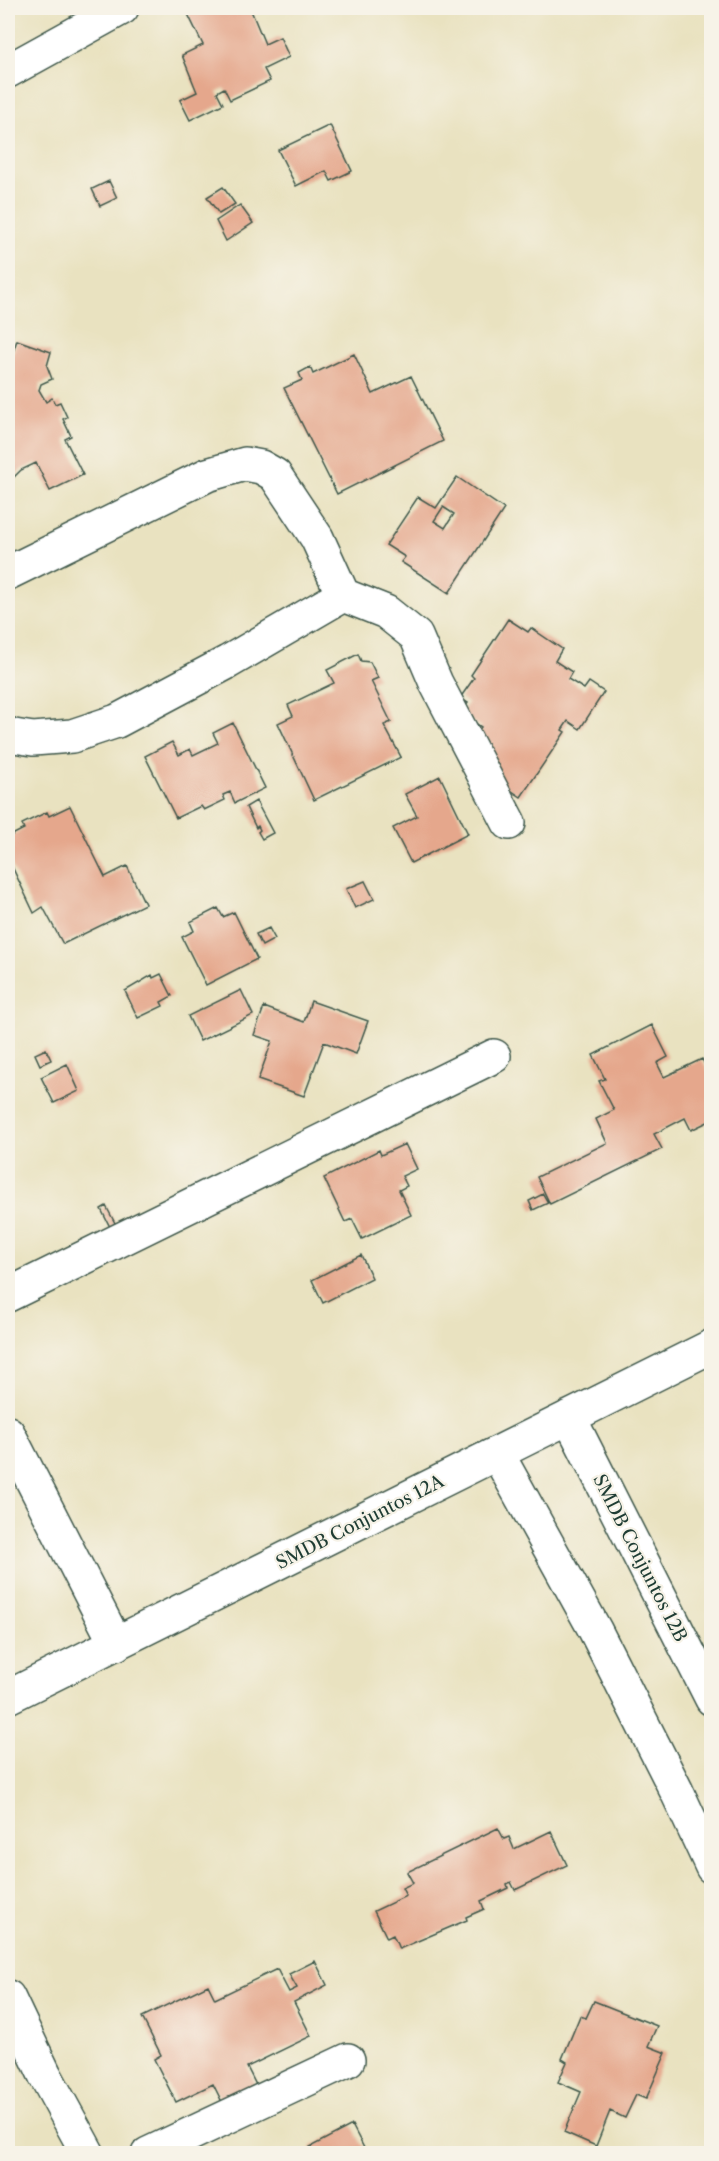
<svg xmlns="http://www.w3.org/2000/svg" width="719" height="2161" font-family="'Libre Caslon Text',serif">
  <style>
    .building { fill: #e5a78c; fill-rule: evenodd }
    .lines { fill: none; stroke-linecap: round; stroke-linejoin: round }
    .minor-casing { stroke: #3d5649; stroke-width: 36 }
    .minor { stroke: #fff; stroke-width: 33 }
    .labels { text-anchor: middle; stroke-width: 4.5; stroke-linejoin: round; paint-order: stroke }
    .street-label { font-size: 18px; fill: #1f3d34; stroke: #f7f3e8 }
  </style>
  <rect width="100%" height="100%" fill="#f7f3e8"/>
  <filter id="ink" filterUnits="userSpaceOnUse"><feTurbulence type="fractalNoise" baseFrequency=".0167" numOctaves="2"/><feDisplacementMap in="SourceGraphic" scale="12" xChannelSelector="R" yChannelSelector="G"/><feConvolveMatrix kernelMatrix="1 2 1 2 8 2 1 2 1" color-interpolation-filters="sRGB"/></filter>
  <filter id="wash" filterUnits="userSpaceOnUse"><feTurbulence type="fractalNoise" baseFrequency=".008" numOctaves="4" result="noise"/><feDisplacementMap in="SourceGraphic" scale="24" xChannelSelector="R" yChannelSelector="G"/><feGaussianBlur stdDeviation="1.35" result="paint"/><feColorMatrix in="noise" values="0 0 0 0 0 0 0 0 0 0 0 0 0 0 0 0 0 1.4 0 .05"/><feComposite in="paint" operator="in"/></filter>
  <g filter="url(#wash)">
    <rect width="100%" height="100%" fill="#e9e2c0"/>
    <g id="blocks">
      <path class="building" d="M185,8h65l15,36 15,-7 9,20 -25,12 6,12 -40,19 -6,-12 -7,4 6,12 -33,16 -10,-20 17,-8 -15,-37 21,-10z
        M330,125l22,46 -21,10 -5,-10 -30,15 -18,-36z
        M109,181l8,17 -17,8 -8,-17z
        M223,187l12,17 -16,10 -12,-17z
        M240,205l13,18 -27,18 -10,-20z
        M17,340l34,12 -4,14 5,13 -11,5 -2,6 7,12 6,-4 3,6 5,-2 7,15 -4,2 8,17 -6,3 18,36 -33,16 -14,-28 -15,7 -7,7h-6v-125l3,6z
        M354,354l19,40 38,-18 32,65 -106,53 -53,-106 18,-8 -3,-7 11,-6 3,7z
        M457,477l47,32 -55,84 -48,-31 4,-5 -19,-12 32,-48 18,11zM443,507l11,7 -9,14 -11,-7z
        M508,619l20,13 3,-4 31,21 -7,12 17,11 -4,7 16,10 5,-7 15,10 -24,37 -12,-8 -6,9 3,2 -44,65 -33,-22 -15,-36 8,-12 -7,-5 -20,2 14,-21 -8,-5 14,-20 -3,-3z
        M358,654l3,7 9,1 8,16 -7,3 20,41 -7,3 17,32 -87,43 -36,-77 15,-7 -5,-11 46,-22 -7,-13z
        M233,723l32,65 -30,15 -5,-11 -7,3 2,5 -21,10 -3,-4 -25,12 -31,-62 27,-14 7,13 11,-6 3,6 25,-12 -5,-10z
        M440,776l28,58 -57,29 -18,-35 24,-12 -12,-22z
        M256,801l17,32 -11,6 -4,-7 2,-2 -2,-4 -2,2 -10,-21z
        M70,806l35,71 22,-11 18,38 -82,40 -20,-37 -9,6 -26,-55v-21l16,-8 -2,-5 25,-12 2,4z
        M365,881l9,18 -19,9 -9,-19z
        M218,908l5,9 11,-5 23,47 -51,26 -24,-48 12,-6 -4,-9z
        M269,928l6,11 -13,7 -6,-12z
        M161,974l11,22 -11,6 2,4 -25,12 -13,-27 27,-16 1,3z
        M241,990l12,25 -53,26 -12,-25z
        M311,1001l57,20 -12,33 -32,-12 -20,54 -46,-16 14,-39 -18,-6 10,-28 40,15z
        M652,1025l16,32 -11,6 7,14 38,-18 10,19v42l-21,10 -6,-12 -31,16 8,15 -112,55 -13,-27 70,-34 -11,-24 18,-9 -15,-29 6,-2 -12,-24z
        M46,1049l5,11 -11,5 -5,-11z
        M67,1064l12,27 -25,12 -13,-26z
        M405,1144l12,25 -15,7 5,10 -8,4 12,25 -49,24 -10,-20 -7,3 -21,-44 55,-28 2,5z
        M543,1194l5,9 -15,7 -4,-9z
        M106,1206l10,19 -6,2 -9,-18z
        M361,1255l11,23 -49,25 -11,-23z
        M498,1828l6,11 5,-2 5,12 37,-18 16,34 -52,25 -4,-8 -4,2 1,4 -27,13 3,8 -18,8 1,3 -68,29 -6,-14 -6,3 -13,-27 32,-15 -4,-8 11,-5 -6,-11z
        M315,1961l12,24 -33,17 17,34 -64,31 11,22 -34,17 -11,-22 -37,18 -22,-43 7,-4 -19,-38 66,-32 7,14 62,-30 12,23 8,-4 -8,-14z
        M594,2001l63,25 -9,20 18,7 -20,46 -10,-4 -11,23 -15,-7 -14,35 -32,-14 17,-40 -23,-10 9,-20 -5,-3 18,-43 6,2z
        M352,2125l13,25 -7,4h-45l-3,-7z"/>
    </g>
  </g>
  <g filter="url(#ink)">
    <use href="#blocks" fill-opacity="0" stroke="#3d5649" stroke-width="1.5"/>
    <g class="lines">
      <defs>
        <path id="minor" d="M8,71l114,-63
          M8,573l199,-98 38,-11 16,3 14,8 42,63 26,57 43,17 30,24 20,47 73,140
          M8,735l25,4 39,-3 45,-15 111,-59 115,-67
          M8,1295l486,-239
          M569,1417l143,282
          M8,1433l108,211
          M497,1453l98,177 82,162 35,75
          M8,1697l704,-351
          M8,1997l37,78 43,79
          M148,2154l200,-94"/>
      </defs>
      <use href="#minor" class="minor-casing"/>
      <use href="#minor" class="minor"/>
    </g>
  </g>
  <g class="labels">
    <g class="street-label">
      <text transform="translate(360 1522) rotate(-27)" y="6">SMDB Conjuntos 12A</text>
      <text transform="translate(640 1558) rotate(63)" y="6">SMDB Conjuntos 12B</text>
    </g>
  </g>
  <rect width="719" height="2161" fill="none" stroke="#f7f3e8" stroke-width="30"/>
</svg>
